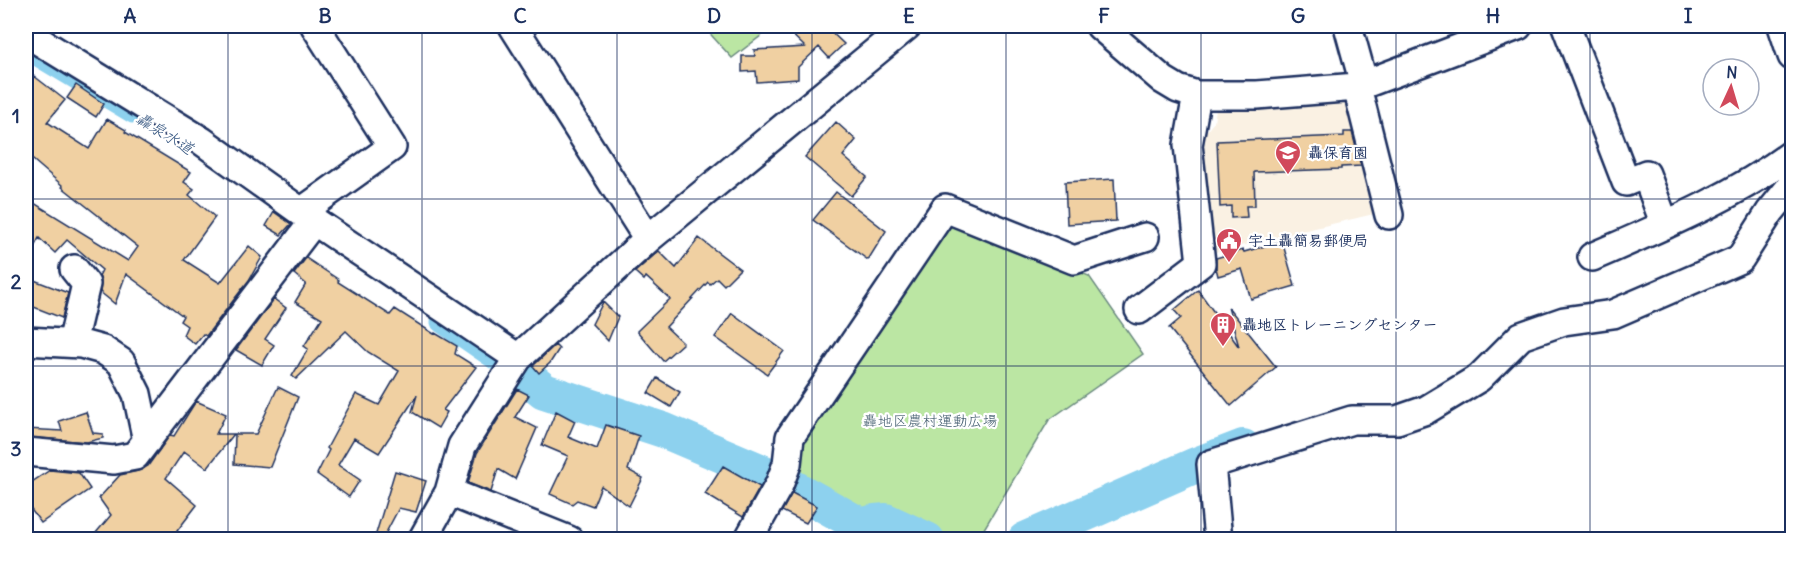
<svg xmlns="http://www.w3.org/2000/svg" width="1818" height="565" font-family="Delius,'Klee One',sans-serif">
  <style>
    .built { fill: #faf1e3 }
    .green { fill: #bbe6a3; stroke: #6b8a80; stroke-width: 1.5 }
    .lines { fill: none; stroke-linecap: round; stroke-linejoin: round }
    .canal { stroke: #8dd1ee; stroke-width: 21 }
    .river { stroke: #8dd1ee; stroke-width: 36 }
    .building { fill: #f0d0a2; stroke: #1b2f5e; stroke-width: 1.5 }
    .minor-casing { stroke: #1b2f5e; stroke-width: 32 }
    .minor { stroke: #fff; stroke-width: 27 }
    .grid { fill: none; stroke: #1b2f5e; stroke-width: 1.5; stroke-opacity: 0.55 }
    .labels { text-anchor: middle; stroke-width: 4.5; stroke-linejoin: round; paint-order: stroke }
    .poi-label { font-size: 15px; font-weight: bold; fill: #1b2f5e; stroke: #fff; text-anchor: start }
    .park-label { font-size: 15px; fill: #435d6f; stroke: #fff }
    .water-label { font-size: 16px; font-style: italic; fill: #385882; stroke: #fff }
    .neatline { fill: none; stroke: #1b2f5e; stroke-width: 2 }
    .grid-label { font-size: 20px; text-anchor: middle; font-weight: bold; fill: #1b2f5e }
  </style>
  <rect width="100%" height="100%" fill="#fff"/>
  <filter id="ink" filterUnits="userSpaceOnUse"><feTurbulence type="fractalNoise" baseFrequency=".0167" numOctaves="2"/><feDisplacementMap in="SourceGraphic" scale="12" xChannelSelector="R" yChannelSelector="G"/><feConvolveMatrix kernelMatrix="1 2 1 2 8 2 1 2 1" color-interpolation-filters="sRGB"/></filter>
  <g filter="url(#ink)">
    <path class="built" d="M1352,96l30,116 -171,41 -11,-114 14,-17 3,-19z"/>
    <path class="green" d="M703,26h71l-42,32z
      M947,217l142,59 54,78 -94,66 -71,119h-34l-69,-30 -9,12 -79,-43 7,-37z"/>
    <g class="lines">
      <path class="canal" d="M26,49l107,64
        M441,322l64,44"/>
      <path class="river" d="M522,373l22,18 119,39 113,48 86,48 13,-4 11,-1 41,19
        M1025,540l171,-75 47,-18"/>
    </g>
    <path class="building" d="M783,26h42l19,18 -15,14 -10,-11 -21,20v12l-41,3 -1,-11 -14,1v-16h13l-1,-6 51,-3z
      M34,76l31,24 -18,22 42,27 18,-30 19,11 -1,2 66,40 -7,10 10,7 -5,6 26,22 -31,43 36,23 29,-37 13,11 -13,23 -43,56 -3,-2 -8,10 -12,-9 4,-9 -7,-5 3,-5 -57,-42 -11,30 -15,-12 1,-11 -2,-5 3,-6 -35,-30 -12,13 -16,-15 -13,24v-64l102,63 10,-14 -76,-60 1,-1 -37,-32v-67z
      M76,85l28,19 -8,13 -29,-19z
      M836,122l20,18 -13,16 24,21 -16,19 -46,-39z
      M1344,132h8l9,34 -20,1v2l-87,3 1,34h-9l1,11 -16,1v-12l-11,1 -3,-66 127,-5z
      M1114,179l2,42 -49,3 -2,-42z
      M836,192l50,39 -18,29 -55,-40z
      M274,212l17,12 -10,11 -15,-9z
      M699,238l41,31 -16,16 -7,-7 -7,6 -2,-2 -42,45 17,16 -20,18 -26,-30 33,-32 -24,-22 -2,3 -9,-8 24,-21 17,17z
      M1282,241l13,45 -44,13 -9,-30 -24,7 -2,-8v-10l27,-8 1,2z
      M306,258l33,22 -1,2 52,33 5,-6 39,25 1,-1 22,13 -2,8 21,13 -33,43 4,2 -9,16 -26,-16 5,-17 -38,58 -25,-15 -16,27 22,15 -11,17 -32,-23 12,-24 -2,-2 29,-54 23,11 20,-34 -31,-19 -22,-21 -50,48 -4,-3 16,-27 -4,-3 18,-28 -27,-16 11,-18 -12,-10z
      M26,277l42,16 -6,25 -36,-14z
      M1198,290l41,57 -11,-40 48,60 -45,39 -62,-78 12,-10 -7,-8z
      M274,299l12,9 -21,31 9,6 -12,20 -26,-15z
      M603,302l15,15 -10,24 -16,-17z
      M732,313l52,38 -17,23 -52,-37z
      M555,345l4,4 -9,14 -11,10 -6,-7z
      M657,378l23,14 -9,15 -23,-14z
      M278,387l20,10 -28,70 -36,-3 1,-30h21z
      M517,389l12,6 -14,22 22,11 -22,51 -17,-10 -7,23 -23,-9 9,-30z
      M196,401l30,13 -10,20h18l-27,34 -23,-17 -18,27 31,27 -20,26 9,9h-96l21,-25 -12,-17 21,-23 18,-4 10,-5 22,-31 4,1z
      M556,411l19,10 -7,16 29,12 9,-24 33,11 -11,34 15,8 -14,28 -28,-20 -8,20 -16,-6 -5,4 -22,-10 18,-38 -26,-11z
      M86,412l7,21 10,1v4l-16,4 -61,-5v-8l36,2 -3,-10z
      M723,466l37,21 -17,30 -38,-23z
      M50,470l29,3 11,16 -49,34 -15,-20v-17z
      M395,471l31,10 -10,31 -17,-4 -17,32 -7,-3z
      M792,493l25,13 -11,17 -24,-12z"/>
    <g class="lines">
      <defs>
        <path id="minor" d="M513,26l135,213
          M1100,26l63,54 15,9 19,6h60l100,-8 161,-61
          M1348,26l16,58
          M1566,26l60,156 20,-8 19,51
          M1782,26l10,30
          M26,33l176,108 112,80 204,137
          M1357,87l32,128
          M301,212l91,-65 -77,-121
          M1592,257c69,-30 140,-59 200,-103
          M1139,310l62,-47 -13,-118 9,-50
          M26,341l55,3 22,6 18,12 16,32 10,47
          M72,343l14,-59 -12,-15
          M26,452l88,8 21,-4 179,-235
          M449,492l120,48
          M422,540l27,-48 13,-46 56,-88 130,-119 259,-213
          M748,540l31,-55 8,-21 3,-27 155,-229 129,52 71,-23
          M1218,540l-7,-76 141,-44h45l29,-10 53,-32 42,-42 43,-15 49,-7 127,-55 30,-47 22,-27"/>
      </defs>
      <use href="#minor" class="minor-casing"/>
      <use href="#minor" class="minor"/>
    </g>
  </g>
  <path class="grid" d="M228,26v514M422,26v514M617,26v514M812,26v514M1006,26v514M1201,26v514M1396,26v514M1590,26v514M26,199h1766M26,366h1766"/>
  <defs>
    <symbol id="school-pin" viewBox="-11 -11 22 30"><path d="M0 17L-7.5 6A9.5 9.5 0 1 1 7.5 6Z" fill="#d1495b" stroke="#fff"/><path d="M0-5L7-2L0 1L-7-2ZM-4 1L0 2.5L4 1V4Q0 6-4 4Z" fill="#fff"/></symbol>
    <symbol id="civic-pin" viewBox="-11 -11 22 30"><path d="M0 17L-7.5 6A9.5 9.5 0 1 1 7.5 6Z" fill="#d1495b" stroke="#fff"/><path d="M-.6-6.5H3V-4.5H.6V-3L4-1V1h2V6H-6V1h2V-1L-.6-3ZM-1.2 2.5V6h2.4V2.5Z" fill="#fff"/></symbol>
    <symbol id="building-pin" viewBox="-11 -11 22 30"><path d="M0 17L-7.5 6A9.5 9.5 0 1 1 7.5 6Z" fill="#d1495b" stroke="#fff"/><path d="M-4-6H4V6H1V3H-1V6H-4ZM-2.5-4.3h1.7v1.8h-1.7ZM.8-4.3h1.7v1.8H.8ZM-2.5-1h1.7V.8h-1.7ZM.8-1h1.7V.8H.8Z" fill="#fff"/></symbol>
  </defs>
  <g fill-rule="evenodd">
    <use href="#school-pin" x="1273" y="138" width="30" height="40"/>
    <use href="#civic-pin" x="1214" y="226" width="30" height="40"/>
    <use href="#building-pin" x="1208" y="310" width="30" height="40"/>
  </g>
  <g class="labels">
    <g class="poi-label">
      <text x="1308" y="158">轟保育園</text>
      <text x="1248" y="246">宇土轟簡易郵便局</text>
      <text x="1242" y="330">轟地区トレーニングセンター</text>
    </g>
    <g class="park-label">
      <text x="930" y="426">轟地区農村運動広場</text>
    </g>
    <g class="water-label">
      <text transform="translate(165 133) rotate(32)" y="6">轟泉水道</text>
    </g>
  </g>
  <rect width="1818" height="565" fill="none" stroke="#fff" stroke-width="66"/>
  <g transform="translate(1731 87) rotate(4)"><circle r="28" fill="#ffffff" stroke="#a4acbf" stroke-width="1.5"/>
  <path d="M0-4.5L10 22L0 15L-10 22Z" fill="#d1495b"/>
  <text y="-9" font-size="16" font-weight="bold" text-anchor="middle" fill="#1b2f5e">N</text>
  </g>
  <rect x="33" y="33" width="1752" height="499" class="neatline"/>
  <g class="grid-label">
    <text x="130" y="23">A</text>
    <text x="325" y="23">B</text>
    <text x="520" y="23">C</text>
    <text x="714" y="23">D</text>
    <text x="909" y="23">E</text>
    <text x="1104" y="23">F</text>
    <text x="1298" y="23">G</text>
    <text x="1493" y="23">H</text>
    <text x="1688" y="23">I</text>
    <text x="16" y="123">1</text>
    <text x="16" y="289">2</text>
    <text x="16" y="456">3</text>
  </g>
</svg>
